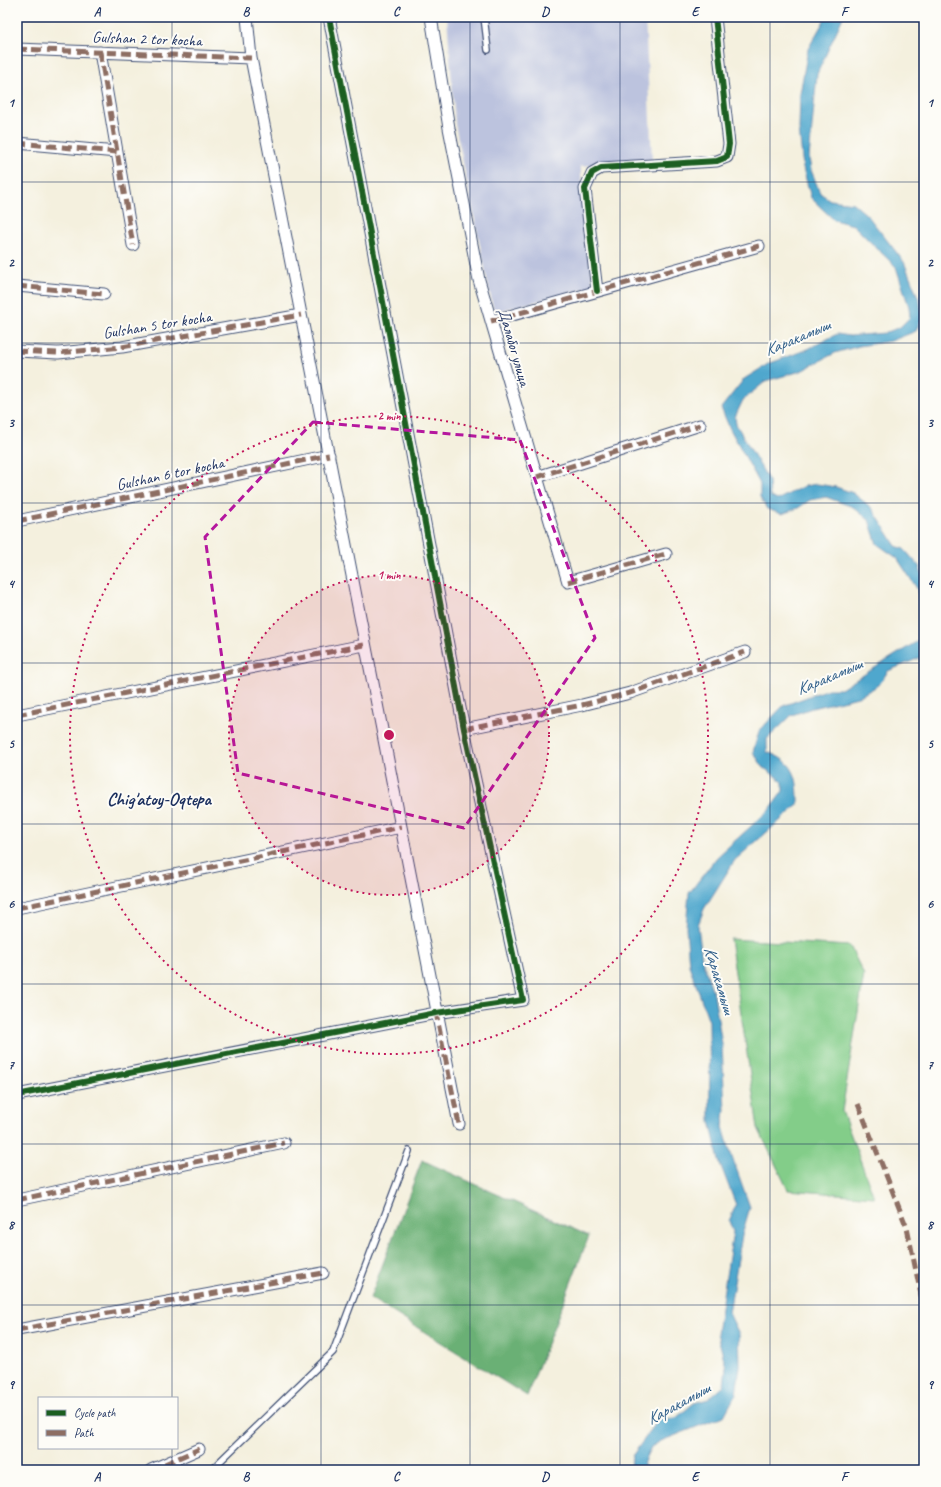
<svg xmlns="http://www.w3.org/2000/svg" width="941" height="1487" font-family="Caveat,sans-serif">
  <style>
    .industrial { fill: #bcc3de }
    .green { fill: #83cd89; stroke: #4f7e74 }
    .forest { fill: #6ab075; stroke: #42706a }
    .water { fill: #50a7cd; stroke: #366b96 }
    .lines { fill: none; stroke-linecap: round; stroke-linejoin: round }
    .service-casing { stroke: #3c4c71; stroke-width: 8 }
    .minor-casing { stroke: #3c4c71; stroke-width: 13 }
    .service { stroke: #fff; stroke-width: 5.5 }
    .minor { stroke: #fff; stroke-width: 11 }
    .quiet { stroke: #8d6e63; stroke-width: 5; stroke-dasharray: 10 5; stroke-linecap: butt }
    .cycleway-casing { stroke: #fdfcf7; stroke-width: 8 }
    .cycleway { stroke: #1b5e20; stroke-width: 6 }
    .marked { fill: none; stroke: #b5179e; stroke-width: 3; stroke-dasharray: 8 5; stroke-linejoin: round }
    .grid { fill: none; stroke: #1b2f5e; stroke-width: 1; stroke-opacity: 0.55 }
    .ring { fill: none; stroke: #c2185b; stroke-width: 2; stroke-dasharray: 2 4 }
    .labels { text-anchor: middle; stroke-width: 4; stroke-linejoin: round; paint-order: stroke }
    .street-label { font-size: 16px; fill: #1b2f5e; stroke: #fdfcf7 }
    .water-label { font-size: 17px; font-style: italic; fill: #305f8a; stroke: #fdfcf7 }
    .quarter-label { font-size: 18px; font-weight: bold; fill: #1b2f5e; stroke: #fdfcf7 }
    .centre { fill: #c2185b; stroke: #fdfcf7; stroke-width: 2 }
    .ring-label { font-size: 12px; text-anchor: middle; font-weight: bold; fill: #c2185b; stroke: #fdfcf7; stroke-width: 4; stroke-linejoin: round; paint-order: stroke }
    .neatline { fill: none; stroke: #1b2f5e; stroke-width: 1.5 }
    .grid-label { font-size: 13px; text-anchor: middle; font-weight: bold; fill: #1b2f5e }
  </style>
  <rect width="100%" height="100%" fill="#fdfcf7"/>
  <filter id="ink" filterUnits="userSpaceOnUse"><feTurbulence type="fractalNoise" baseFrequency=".025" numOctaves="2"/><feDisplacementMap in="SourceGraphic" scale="8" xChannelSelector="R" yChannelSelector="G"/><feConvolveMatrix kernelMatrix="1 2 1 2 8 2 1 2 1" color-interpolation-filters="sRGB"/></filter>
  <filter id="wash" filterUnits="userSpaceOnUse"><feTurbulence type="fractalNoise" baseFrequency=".012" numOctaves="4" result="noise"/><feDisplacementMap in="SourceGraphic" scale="16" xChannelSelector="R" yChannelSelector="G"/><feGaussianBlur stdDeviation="0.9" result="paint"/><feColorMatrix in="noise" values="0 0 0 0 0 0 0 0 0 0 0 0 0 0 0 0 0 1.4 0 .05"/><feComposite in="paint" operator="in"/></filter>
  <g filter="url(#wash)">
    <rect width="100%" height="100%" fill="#f4f0de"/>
    <path class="industrial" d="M447,17h198l7,143 -71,6v9l12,112 -99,25 -39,-188z"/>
    <path class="green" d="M730,939l120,7 14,29 -22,136 32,86 -86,-7 -30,-62z"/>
    <path class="forest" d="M422,1160l167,76 -62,160 -157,-98z"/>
    <path class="water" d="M826,17h17l-26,57 -8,84 2,12 9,23 10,7 23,3 15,13 36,46 16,40 2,15 -6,14 -25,10 -32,5 -24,7 -34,18 -35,10 -23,19 -8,17 1,7 33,57 1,15 7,4 27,-14 13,-2 19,3 17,6 19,15 24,38 8,3 15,17 5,12v78l-36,15 -9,14 -21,12 -46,11 -20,7 -25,24v13c29,10 31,25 31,53l-63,55 -31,49 -6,16 4,35 12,35 8,49 3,66 -2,17 7,24 20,56 -8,28 -13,78 10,21 1,32 -4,28 -12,22 -63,25 -10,6 -8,17 2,6h-14l1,-14 27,-37 17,-1 18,-15 14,-4 16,-14 2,-18 -9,-34 16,-101 -4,-11 7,-16 -17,-44 -9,-40 -1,-100 -20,-56 -3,-38 3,-34 28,-36 53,-48 13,-18v-9l-20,-15 -10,-15 6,-21 24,-25 45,-17h13l80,-50 2,-16 -5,-33 -21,-32 -20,-14 -8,-24 -16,-13 -27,-10 -16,3 -12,8 -16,6 -15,-5 -7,-12v-13l-30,-55 -9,-21 23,-29 24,-15 40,-15 29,-15 13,2 35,-3 15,-6 10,-10 -1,-10 -13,-40 -43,-42 -19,-5 -23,-22 -8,-30 -4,-39 1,-35 8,-45z"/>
  </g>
  <g filter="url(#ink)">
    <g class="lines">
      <defs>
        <path id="service" d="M484,17l4,33
          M211,1470l122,-118 76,-201"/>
        <path id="minor" d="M247,17l4,41 208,1066
          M431,17l18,111 30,152 89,302 98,-28
          M17,49l234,9
          M100,52l33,193
          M17,143l100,9
          M17,286l87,8
          M597,291l-12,-102 7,-16 9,-5 116,-7 10,-4 2,-13 -14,-127
          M491,321l268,-75
          M17,351l41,2 64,-6 179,-32
          M537,477l163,-52
          M17,521l312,-66
          M17,715l347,-70
          M464,729l118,-24 48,-12 115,-41
          M17,908l384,-81
          M17,1095l419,-82 87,-13 -59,-271 -135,-712
          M17,1200l267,-57
          M17,1330l306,-57
          M151,1470l48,-21"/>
      </defs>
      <use href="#service" class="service-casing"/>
      <use href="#minor" class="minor-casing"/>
      <use href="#service" class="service"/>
      <use href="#minor" class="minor"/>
      <path class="quiet" d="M17,49l234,9
        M100,52l33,193
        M17,143l100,9
        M17,286l87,8
        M491,321l268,-75
        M17,351l41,2 64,-6 179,-32
        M537,477l163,-52
        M17,521l312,-66
        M568,582l98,-28
        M17,715l347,-70
        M464,729l118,-24 48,-12 115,-41
        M17,908l384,-81
        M438,1012l-2,1 23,111
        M858,1104l49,124 17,81
        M17,1200l267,-57
        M17,1330l306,-57
        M151,1470l48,-21"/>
      <defs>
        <path id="cycleway" d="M597,291l-12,-102 7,-16 9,-5 116,-7 10,-4 2,-13 -14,-127
          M17,1095l419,-82 87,-13 -59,-271 -135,-712"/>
      </defs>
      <use href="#cycleway" class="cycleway-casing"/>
      <use href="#cycleway" class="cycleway"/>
    </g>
  </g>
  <path class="marked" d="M313,422l207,18 75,198 -131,190 -226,-55 -33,-236z"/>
  <path class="grid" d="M172,17v1381M321,17v1453M470,17v1453M620,17v1453M770,17v1453M17,182h907M17,343h907M17,503h907M17,663h907M17,824h907M17,984h907M17,1144h907M17,1305h907M172,1448v22"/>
  <circle cx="389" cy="735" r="160" fill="#c2185b" fill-opacity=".12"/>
  <g class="ring">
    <circle cx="389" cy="735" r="160"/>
    <circle cx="389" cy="735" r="319"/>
  </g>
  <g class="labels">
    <g class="street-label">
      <text transform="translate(147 38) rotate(2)" y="6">Gulshan 2 tor kocha</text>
      <text transform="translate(157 324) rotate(-9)" y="6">Gulshan 5 tor kocha</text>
      <text transform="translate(515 347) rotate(74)" y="6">Далабог улица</text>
      <text transform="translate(170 473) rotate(-12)" y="6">Gulshan 6 tor kocha</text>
    </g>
    <g class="water-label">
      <text transform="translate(797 337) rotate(-23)" y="6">Каракамыш</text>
      <text transform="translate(829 676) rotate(-23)" y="6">Каракамыш</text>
      <text transform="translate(720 980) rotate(73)" y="6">Каракамыш</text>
      <text transform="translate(678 1403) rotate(-29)" y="6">Каракамыш</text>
    </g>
    <g class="quarter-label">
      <text x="159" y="805">Chig'atoy-Oqtepa</text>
    </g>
  </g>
  <circle cx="389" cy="735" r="6" class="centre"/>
  <g class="ring-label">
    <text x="389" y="420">2 min</text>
    <text x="389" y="579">1 min</text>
  </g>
  <rect width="941" height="1487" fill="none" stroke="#fdfcf7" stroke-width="44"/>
  <rect x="38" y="1397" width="140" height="52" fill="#fdfcf7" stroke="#a3aaba"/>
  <rect x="46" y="1410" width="20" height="6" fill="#1b5e20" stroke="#a3aaba"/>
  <text x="74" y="1417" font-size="12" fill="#1b2f5e">Cycle path</text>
  <rect x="46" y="1430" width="20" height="6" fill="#8d6e63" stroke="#a3aaba"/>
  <text x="74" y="1437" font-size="12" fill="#1b2f5e">Path</text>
  <rect x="22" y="22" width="897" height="1443" class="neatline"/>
  <g class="grid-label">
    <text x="97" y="16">A</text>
    <text x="246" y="16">B</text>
    <text x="396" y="16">C</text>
    <text x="545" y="16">D</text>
    <text x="695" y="16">E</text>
    <text x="844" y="16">F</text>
    <text x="11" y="107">1</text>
    <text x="930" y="107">1</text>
    <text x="11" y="267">2</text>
    <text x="930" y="267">2</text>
    <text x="11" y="427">3</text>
    <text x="930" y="427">3</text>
    <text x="11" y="588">4</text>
    <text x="930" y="588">4</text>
    <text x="11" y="748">5</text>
    <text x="930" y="748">5</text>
    <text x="11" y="908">6</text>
    <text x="930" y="908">6</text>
    <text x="11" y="1069">7</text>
    <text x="930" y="1069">7</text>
    <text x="11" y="1229">8</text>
    <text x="930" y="1229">8</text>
    <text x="11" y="1389">9</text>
    <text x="930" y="1389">9</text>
    <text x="97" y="1481">A</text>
    <text x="246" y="1481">B</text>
    <text x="396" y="1481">C</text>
    <text x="545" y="1481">D</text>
    <text x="695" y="1481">E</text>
    <text x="844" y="1481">F</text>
  </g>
</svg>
